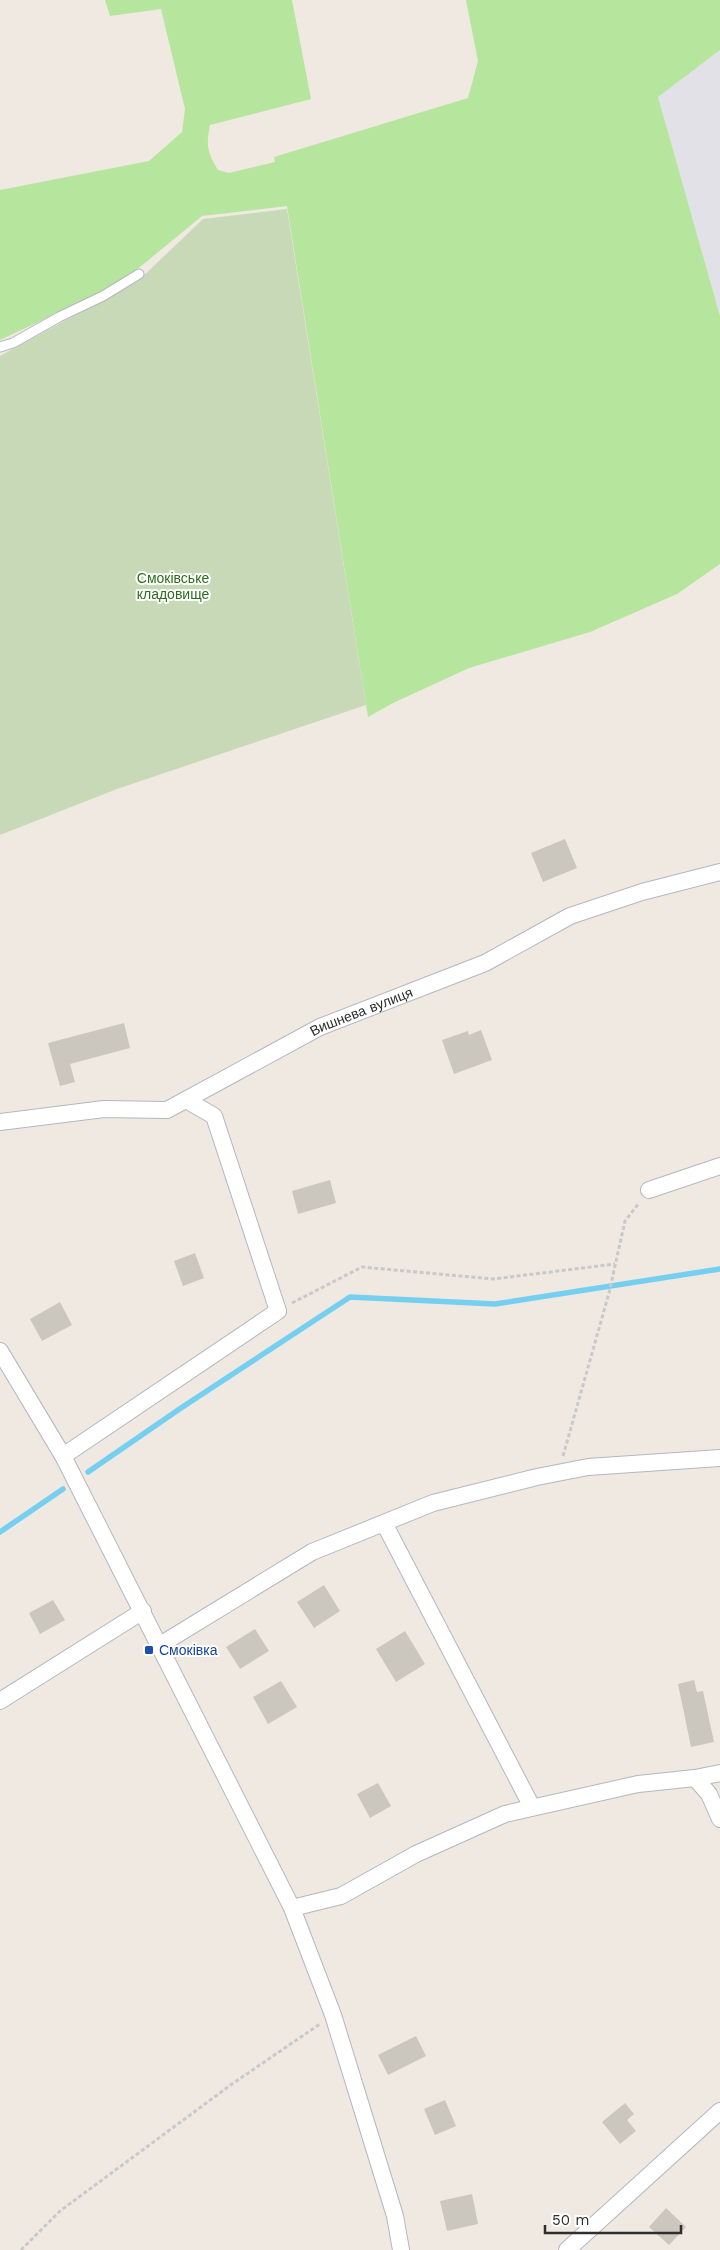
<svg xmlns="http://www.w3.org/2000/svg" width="720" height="2250" font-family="'Work Sans',sans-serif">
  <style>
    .industrial { fill: #e3e1e8 }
    .green { fill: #b6e59e }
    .cemetery { fill: #c8d9b8 }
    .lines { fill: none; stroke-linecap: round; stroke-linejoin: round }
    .stream { stroke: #75cff0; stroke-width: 5.5 }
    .building { fill: #cbc7bf }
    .lane-casing { stroke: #b4b7c1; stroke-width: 11 }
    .street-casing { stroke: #b4b7c1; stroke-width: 18 }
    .path { stroke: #c9c9c9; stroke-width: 3; stroke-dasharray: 4 2.5; stroke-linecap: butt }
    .lane { stroke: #fff; stroke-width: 9 }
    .street { stroke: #fff; stroke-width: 16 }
    .transit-dot { fill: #1a4fb4; stroke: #fff; stroke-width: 2 }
    .labels { text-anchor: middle; stroke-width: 4; stroke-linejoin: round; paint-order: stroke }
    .park-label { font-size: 14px; fill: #2c6e1b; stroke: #fff }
    .street-label { font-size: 14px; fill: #2e2e2e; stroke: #fff }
    .transit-label { font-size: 14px; fill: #164399; stroke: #fff; text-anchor: start }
  </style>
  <rect width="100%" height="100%" fill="#efe9e1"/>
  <path class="industrial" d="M720,50v266l-63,-219z"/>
  <path class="green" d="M105,0h187l19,99 -101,26c-4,20 -3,27 8,45l11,3 46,-11 -1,-5 194,-59 10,-37 -12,-61h254v50l-62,47 62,219v248l-43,30 -87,38 -121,36 -76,35 -25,14 -81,-511 -85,10 -62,51 -34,23 -106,50v-150l149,-29 33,-29 3,-23 -24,-100 -51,7z"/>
  <path class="cemetery" d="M287,209l79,496 -249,84 -117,46v-479l138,-75 65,-62z"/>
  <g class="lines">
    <path class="stream" d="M88,1472l93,-64 169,-111 145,7 225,-35
      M0,1532l63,-43"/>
  </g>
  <path class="building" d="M565,839l12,29 -34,14 -12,-29z
    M124,1023l6,25 -60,16 5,18 -15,4 -12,-43z
    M481,1030l11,30 -38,14 -12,-34 26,-9 1,4z
    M330,1180l6,23 -38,11 -6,-23z
    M195,1253l9,25 -21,8 -9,-25z
    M60,1302l12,23 -30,16 -12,-22z
    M324,1585l16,26 -26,17 -17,-26z
    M53,1600l12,20 -25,14 -11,-21z
    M255,1629l14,22 -29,18 -14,-22z
    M405,1631l20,33 -29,18 -20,-33z
    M694,1680l3,12 6,-1 11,51 -23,5 -13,-63z
    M281,1681l16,26 -29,17 -15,-27z
    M378,1783l13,23 -21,12 -13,-24z
    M416,2036l10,20 -38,19 -10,-20z
    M445,2100l11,26 -21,9 -11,-26z
    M625,2103l9,11 -7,6 9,11 -16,13 -18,-22z
    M472,2194l6,30 -31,7 -7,-30z
    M666,2208l20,19 -17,18 -20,-18z"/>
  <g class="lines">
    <defs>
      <path id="lane" d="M0,347l13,-4 46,-26 44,-21 36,-22"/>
      <g id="street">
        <path id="s1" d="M0,1122l104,-13 63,1 153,-83 165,-64 85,-47 72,-24 78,-20"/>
        <path d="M649,1190l71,-24"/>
        <path d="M0,1351l63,105 229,452 41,107 62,201 6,34"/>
        <path d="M63,1456l215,-145 -64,-195 -28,-16"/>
        <path d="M384,1523l148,284"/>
        <path d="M160,1645l152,-93 121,-49 104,-26 51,-10 132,-9"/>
        <path d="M0,1701l143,-90"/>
        <path d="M695,1778l14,16 11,25"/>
        <path d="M292,1908l49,-12 75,-42 89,-40 133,-30 57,-6 25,-5"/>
        <path d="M567,2250l153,-139"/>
      </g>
    </defs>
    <use href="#lane" class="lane-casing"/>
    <use href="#street" class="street-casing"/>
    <path class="path" d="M292,1303l70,-36 131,12 122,-15
      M563,1456l46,-163 16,-72 14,-18
      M21,2250l39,-39 172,-127 88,-60"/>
    <use href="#lane" class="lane"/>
    <use href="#street" class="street"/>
  </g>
  <rect class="transit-dot" x="144" y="1645" width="10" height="10" rx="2.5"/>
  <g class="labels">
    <g class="park-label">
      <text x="173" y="583">Смоківське<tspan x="173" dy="16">кладовище</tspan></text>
    </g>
    <g class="street-label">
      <text dy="5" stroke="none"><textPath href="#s1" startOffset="386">Вишнева вулиця</textPath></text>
    </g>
    <g class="transit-label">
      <text x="159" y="1655">Смоківка</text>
    </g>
  </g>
  <path d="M545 2225v8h136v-8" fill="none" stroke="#2e2e2e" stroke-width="2.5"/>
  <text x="552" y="2225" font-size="15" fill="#2e2e2e" stroke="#ffffff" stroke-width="4" paint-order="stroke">50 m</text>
</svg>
